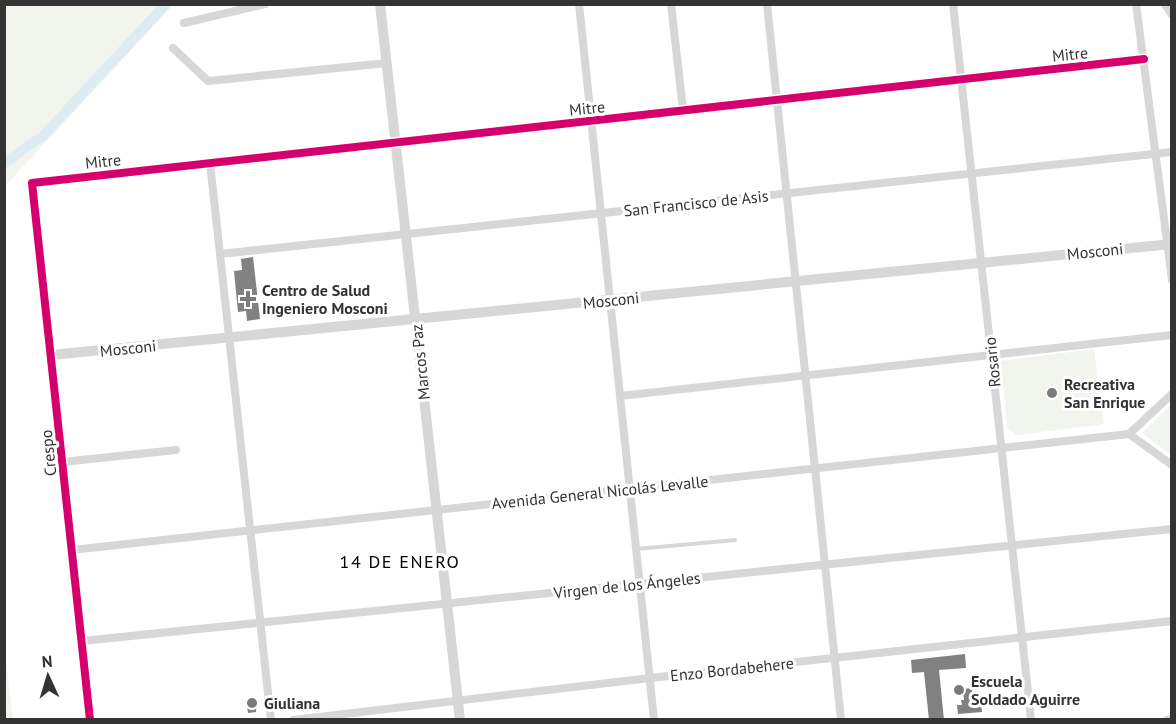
<svg xmlns="http://www.w3.org/2000/svg" width="1176" height="724" font-family="'PT Sans',sans-serif">
  <style>
    .green { fill: #f1f5ed }
    .lines { fill: none; stroke-linecap: round; stroke-linejoin: round }
    .canal { stroke: #ddebf3; stroke-width: 10 }
    .building { fill: #818181 }
    .service { stroke: #d7d7d7; stroke-width: 4 }
    .minor { stroke: #d7d7d7; stroke-width: 8 }
    .tertiary { stroke: #d7d7d7; stroke-width: 10 }
    .cycleway-casing { stroke: #fff; stroke-width: 11 }
    .cycleway { stroke: #d6006c; stroke-width: 8 }
    .poi-dot { fill: #7a7a7a; stroke: #fff; stroke-width: 2 }
    .labels { text-anchor: middle; stroke-width: 6; stroke-linejoin: round; paint-order: stroke }
    .street-label { font-size: 16px; fill: #333; stroke: #fff }
    .poi-label { font-size: 16px; font-weight: bold; fill: #333; stroke: #fff; text-anchor: start }
    .neighbourhood-label { font-size: 18px; letter-spacing: 1.5px; fill: #000; stroke: #fff }
  </style>
  <rect width="100%" height="100%" fill="#fff"/>
  <path class="green" d="M5,4l168,1 -168,181 -1,-181z
    M1094,349l10,75 -87,11 -10,-8 -6,-66z
    M1171,405v50l-29,-22z
    M4,652h1l8,67h-8z"/>
  <g class="lines">
    <path class="canal" d="M4,163l39,-27 123,-132"/>
  </g>
  <path class="building" d="M253,257l7,62 -13,2 -1,-10 -8,1 -4,-41 8,-1 -1,-11z
    M965,654l1,14 -27,2 5,50h-15l-5,-48 -12,1 -1,-13z
    M972,688l1,7h7l2,17 -24,2 -1,-9h5l-1,-5h3l-1,-11z
    M257,698l-1,14 -8,1 -2,-14z"/>
  <g class="lines">
    <path class="service" d="M636,549l99,-9"/>
    <path class="minor" d="M579,4l75,716
      M671,4l12,106
      M767,4l74,716
      M953,4l78,716
      M1136,4l36,276
      M1165,4l7,11
      M184,23l81,-19
      M173,48l35,33 179,-18
      M210,163l61,557
      M220,254l952,-102
      M51,355l-19,-172 1112,-124
      M1172,394l-43,40 43,31
      M620,396l552,-61
      M62,462l114,-12
      M72,550l1057,-116
      M82,641l1090,-112
      M293,720l357,-42 522,-57
      M1167,720l5,-1"/>
    <path class="tertiary" d="M380,4l80,716
      M90,720l-39,-365 1121,-111"/>
    <defs>
      <path id="cycleway" d="M90,720l-58,-537 1112,-124"/>
    </defs>
    <use href="#cycleway" class="cycleway-casing"/>
    <use href="#cycleway" class="cycleway"/>
  </g>
  <g class="poi-dot">
    <path d="M245 290h6v6h6v6h-6v6h-6v-6h-6v-6h6z"/>
    <circle cx="1052" cy="393" r="6"/>
    <circle cx="959" cy="690" r="6"/>
    <circle cx="252" cy="703" r="6"/>
  </g>
  <g class="labels">
    <g class="street-label">
      <text transform="translate(1070 54) rotate(-6)" y="6">Mitre</text>
      <text transform="translate(587 108) rotate(-6)" y="6">Mitre</text>
      <text transform="translate(103 161) rotate(-6)" y="6">Mitre</text>
      <text transform="translate(696 203) rotate(-6)" y="6">San Francisco de Asis</text>
      <text transform="translate(1095 251) rotate(-6)" y="6">Mosconi</text>
      <text transform="translate(611 300) rotate(-6)" y="6">Mosconi</text>
      <text transform="translate(128 348) rotate(-6)" y="6">Mosconi</text>
      <text transform="translate(420 362) rotate(-96)" y="6">Marcos Paz</text>
      <text transform="translate(992 362) rotate(-96)" y="6">Rosario</text>
      <text transform="translate(48 453) rotate(-96)" y="6">Crespo</text>
      <text transform="translate(600 492) rotate(-6)" y="6">Avenida General Nicolás Levalle</text>
      <text transform="translate(627 585) rotate(-6)" y="6">Virgen de los Ángeles</text>
      <text transform="translate(732 669) rotate(-6)" y="6">Enzo Bordabehere</text>
    </g>
    <g class="poi-label">
      <text x="262" y="296">Centro de Salud<tspan x="262" dy="18">Ingeniero Mosconi</tspan></text>
      <text x="1064" y="390">Recreativa<tspan x="1064" dy="18">San Enrique</tspan></text>
      <text x="971" y="687">Escuela<tspan x="971" dy="18">Soldado Aguirre</tspan></text>
      <text x="264" y="709">Giuliana</text>
    </g>
    <g class="neighbourhood-label">
      <text x="400" y="568">14 DE ENERO</text>
    </g>
  </g>
  <rect width="1176" height="724" fill="none" stroke="#333333" stroke-width="12"/>
  <g transform="translate(48 676) rotate(356)" stroke="#ffffff" stroke-width="4.5" paint-order="stroke">
  <path d="M0-4.5L10 22L0 15L-10 22Z" fill="#333333"/>
  <text y="-9" font-size="16" font-weight="bold" text-anchor="middle" fill="#333333">N</text>
  </g>
</svg>
